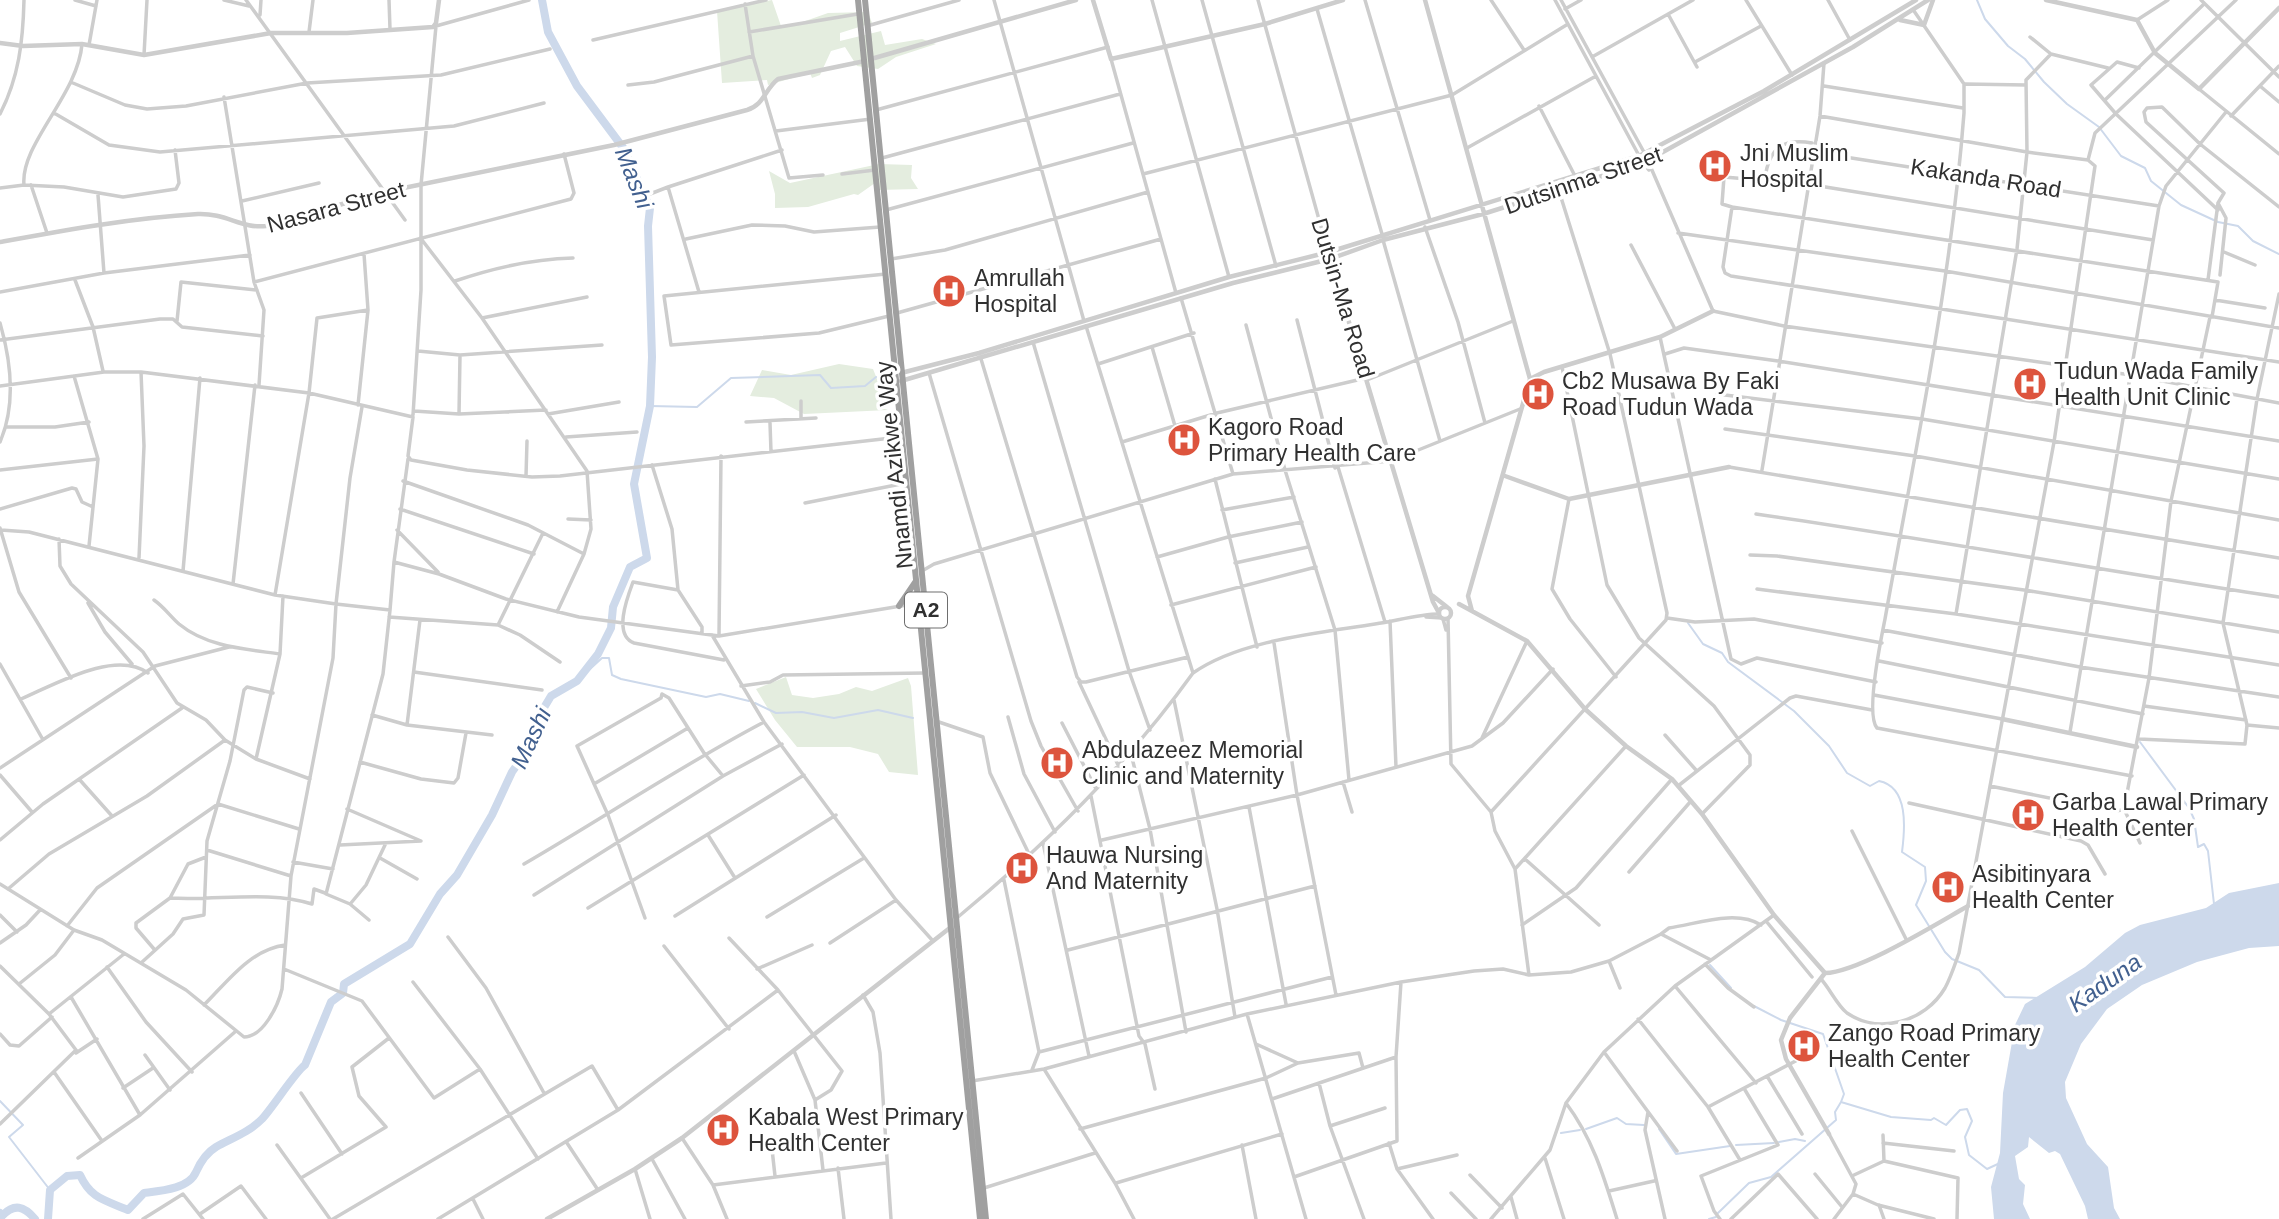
<svg xmlns="http://www.w3.org/2000/svg" width="2279" height="1219" font-family="Arial,sans-serif">
  <style>
    .green { fill: #e4eddf }
    .water { fill: #cdd9eb }
    .lines { fill: none; stroke-linecap: round; stroke-linejoin: round }
    .stream { stroke: #cdd9eb; stroke-width: 2 }
    .river { stroke: #cdd9eb; stroke-width: 8 }
    .minor { stroke: #cdcdcd; stroke-width: 3.5 }
    .tertiary { stroke: #cdcdcd; stroke-width: 4.5 }
    .trunk { stroke: #a0a0a0; stroke-width: 6 }
    .labels { text-anchor: middle; stroke-width: 7; stroke-linejoin: round; paint-order: stroke }
    .shield { fill: #fff; stroke: #6e6e6e; stroke-width: 2 }
    .shield-label { font-size: 21px; font-weight: bold; fill: #303030 }
    .poi-label { font-size: 23px; fill: #303030; stroke: #fff; text-anchor: start }
    .street-label { font-size: 23px; fill: #303030; stroke: #fff }
    .water-label { font-size: 24px; font-style: italic; fill: #42608f; stroke: #fff }
  </style>
  <rect width="100%" height="100%" fill="#fff"/>
  <path class="green" d="M772,0l9,26 13,-1 34,-12 40,-1 4,11 -32,10v8l41,-10 4,14 37,-6 14,5 -40,13 -18,12 -21,-3 -12,-19 -14,4 -11,24 -8,3 -2,-5 -42,12 -1,-5 -45,3 -5,-72z
    M879,164l33,1 -1,13 7,11 -40,1 -3,-7 -17,12 -4,-1 -46,13 -33,1v-14l-6,-23 21,12z
    M839,364l34,5 8,20 -2,18 9,3 -84,4 -30,-16 -24,-2 12,-26 29,5z
    M786,677l6,18 21,3 26,-4 17,-7 16,4 36,-13 3,8 7,89 -29,-3 -11,-18 -28,-7h-53l-22,-27 -19,-31z"/>
  <path class="water" d="M2279,883v63l-30,2 -52,14 -55,23 -35,24 -26,35 -16,38 1,16 21,46 21,23 6,41 6,11h-32l-3,-13 -25,-52 -5,-3 -6,2 -20,-16 -1,10 -13,9 4,23 6,6 -2,19 7,15h-36l-3,-32 9,-34 3,-60 12,-68 10,-21 60,-37 40,-34 15,-8 66,-17 23,-15z"/>
  <g class="lines">
    <path class="stream" d="M1977,0l8,19 23,27 17,13 19,23 23,22 32,23 22,29 24,12 6,13 30,24 37,17 20,4 15,15 26,13
      M650,406l47,1 34,-29 89,-3 11,13 34,-2 11,-9
      M1688,623l15,21 19,9 6,9 66,49 35,35 18,27 23,13 9,-5c30,6 26,48 23,71l23,15 1,14 -10,24 29,47 7,7 27,11 26,27 34,1
      M577,681l25,-23h7l3,17 9,4 85,18 14,-3 29,7
      M755,703l21,10 26,-1 32,6 44,-8 35,8
      M2140,742l49,66 5,11 4,28 6,-3 4,7 6,53
      M1710,965l21,23
      M1754,1006l27,14 42,14 21,60 -3,8
      M0,1101l23,24 -14,12 41,53
      M1586,1129l31,-11 9,6 18,1
      M1659,1129l17,25 54,-8
      M1561,1133l19,-3
      M1779,1142l16,-3 10,2
      M1736,1145l38,-2
      M1718,1213l31,-30 22,-6 65,-57 -1,-8 6,-10 50,15 40,3 3,-2 12,7 14,-15 7,-1 5,12 -7,16 4,18 18,14 13,-6
      M1709,1219l7,-2"/>
    <path class="river" d="M0,1213l2,3c12,-13 22,-10 33,3
      M48,1219l2,-29 17,-14 13,-1c11,24 25,25 48,35l16,-17c16,-2 45,-4 52,-21 4,-9 10,-19 20,-25 16,-9 32,-14 46,-28 11,-12 34,-48 43,-54l26,-63 12,-9 1,-9 66,-40 30,-50 17,-19 35,-60 20,-43 17,-24 11,-26 -1,-6 12,-20 26,-15 21,-27 13,-26 2,-21 17,-40 17,-9 -13,-74 16,-78 2,-49 -4,-131 2,-18 -26,-59 -47,-63 -29,-54 -6,-32"/>
    <path class="minor" d="M75,0l21,6
      M224,0l25,6
      M246,0l159,220
      M389,0l1,29
      M994,0l90,321
      M1152,0l77,277
      M1202,0l74,266
      M1258,0l72,259
      M1365,0l65,220
      M1491,0l33,50
      M1555,0l88,163 6,7
      M1561,0l84,154 68,157 71,15 347,49 148,28
      M1746,0l46,75
      M1828,0l22,40
      M2201,0l78,77
      M745,4l8,52 36,122 34,-3
      M1317,9l65,225
      M1565,9l16,-9
      M1914,11l50,73v29c-13,171 -49,338 -79,506 -4,20 -20,95 -8,109l255,48
      M1668,14l29,53
      M260,15l1,-15
      M2137,20l31,-20
      M867,26l92,-26
      M309,32l4,-32
      M749,32l109,-18
      M2030,37l21,17 57,14
      M593,40l173,-40
      M89,45l8,-45
      M144,55l3,-55
      M1592,57l101,-57
      M1111,59l65,234
      M1695,62l66,-36
      M2139,68l-22,-6 -26,23 25,29 102,96
      M73,83l52,22 22,4 39,-3 121,-23 134,-8 109,-26
      M1965,84l61,1
      M628,85l26,-3 99,-26
      M1824,86l139,22
      M2260,86l19,16
      M2199,89l80,65
      M224,97l30,185 10,28 -5,75
      M2105,100l99,-96
      M1539,106l36,70
      M876,110l232,-63
      M54,113l55,32 51,7 294,-26 90,-23
      M0,114c19,-37 23,-73 24,-114
      M1820,116l207,36 61,8 7,6 -41,276 -95,511c-4,11 -8,24 -14,35 -20,34 -66,47 -98,25 -10,-8 -17,-24 -26,-34
      M2231,116l48,-50
      M776,131l95,-12
      M1467,148l129,-72
      M1813,152l346,54
      M882,158l238,-64
      M2088,160l7,-27 141,-133
      M842,174l33,-4
      M1143,174l309,-79 116,-71
      M1765,178c4,-30 18,-40 47,-35
      M24,185c-4,-41 54,-90 58,-141
      M31,185l16,48
      M0,188l24,-3 40,2 59,10 53,-8 3,-6 -4,-33
      M650,194l18,-7
      M98,195l6,78
      M242,201l77,-18
      M2218,203l8,15 -6,57
      M1732,207l486,75 -6,35
      M886,210l247,-67
      M1425,227l33,95 27,101
      M1678,233l267,38 334,57
      M686,239l66,-14 33,1 29,6 66,-5
      M422,240l60,78 105,153 4,58 -7,25 -27,58
      M1383,240l57,201
      M2153,240l-346,-56 -83,-7 -2,27 10,3 -9,60 2,6 6,3 548,86
      M1631,245l44,84
      M2224,252l31,13
      M891,259l54,-9 203,-58
      M886,274l-222,22 7,49 148,-12 70,-17
      M75,280l18,47 10,44
      M2208,280l10,-77 6,-10 -78,-71 -2,-10 3,-4 15,-1 38,37 79,63
      M455,281c38,-13 77,-22 118,-23
      M254,282l317,-83 3,-6 -10,-39
      M0,292l104,-19 146,-18
      M699,292l-31,-105 114,-37
      M1181,298l52,176
      M2215,300l50,8
      M897,313l264,-74
      M482,318l105,-21
      M1297,320l38,148
      M177,321l4,-39 76,8
      M0,323c11,38 16,82 0,119
      M1246,325l39,145 50,160 14,150
      M1086,326l107,347
      M1660,337l71,322 10,5 16,-6 119,24
      M0,340l160,-21h13l9,8 81,9
      M1033,342l96,329 21,59
      M1152,347l23,79
      M418,351l42,4 142,-10
      M1665,354l19,-6 94,13 501,80
      M981,359l96,318 4,5h5l102,-25
      M1098,364l96,-31
      M1562,367l45,218 32,53 75,68 36,49v10l-48,49
      M929,373l102,348 10,25 37,65
      M74,376l24,83 -9,87
      M1367,380l146,-59
      M0,386l104,-14h37l168,21 104,24 -5,39 3,4 56,10 65,7 28,-1 340,-39
      M1717,394l205,25 357,60
      M801,401v18
      M358,405l10,-95 -4,-56
      M414,411l45,3 87,-4
      M459,414l1,-59
      M548,414l71,-12
      M413,415l8,-125v-105l15,-159 93,-26
      M746,422l70,-4
      M770,423l1,29
      M6,427h49l34,-5
      M1725,429l190,27 364,64
      M566,437l71,-5
      M1122,442l95,-29 149,-35
      M652,465l20,64 6,61 24,37v7
      M1338,467l47,155
      M1729,467l550,91
      M0,470l98,-11
      M1762,470l58,-354 4,-53
      M526,476l1,-35
      M1215,479l42,168
      M403,481l125,44 56,29
      M1569,499l-17,90 18,30 46,58
      M805,503l101,-20
      M0,509l72,-21 4,1 6,13 11,5
      M400,509l134,45
      M1222,510l72,-13
      M1756,514c175,25 348,57 523,83
      M568,519l23,1
      M0,528l19,64 52,86
      M1,530l28,2 246,63 61,9 14,-126 12,-71
      M397,530l41,42
      M59,539l1,27 11,18 72,68 34,51 29,17 19,20 31,19 54,20
      M1750,555l27,1 247,34 255,42
      M1157,557l71,-20 74,-15
      M139,558l5,-112 -3,-74
      M394,562l14,-103
      M1235,563l73,-16
      M183,571l17,-193
      M922,571l12,-7 299,-90 158,-13 129,-52
      M233,584l22,-199
      M1757,589l199,25 323,51
      M678,590l-45,-8c-6,16 -20,53 1,61l90,17
      M275,595l34,-202 8,-75 51,-8
      M154,600c10,7 16,16 25,24 28,23 66,25 101,30
      M88,603l17,29 27,32
      M1171,605l145,-38
      M1956,614l61,-365 10,-97 -1,-72 25,-26
      M389,617l109,8 22,10 40,27
      M1426,617l16,1
      M1448,618l3,146 40,48 4,19 20,38 14,106
      M1667,618l28,4 59,-3 128,24
      M1443,619l3,11
      M1390,621l6,146
      M498,625l45,-92
      M1883,630l197,37 199,30
      M712,635l52,87 132,178 37,41
      M719,636l2,-180
      M1274,643l23,152 39,200
      M1879,661l264,53
      M0,664l42,74
      M414,672l128,18
      M1079,682l40,85
      M741,686l29,-4 13,-7 142,-2
      M1874,695l128,24
      M21,699c33,-14 94,-50 127,-26
      M1174,700l43,209 18,108
      M2144,706l102,14
      M372,715l35,10 85,10
      M1008,717l16,57 31,58
      M936,721l47,16 7,36 39,81
      M1062,723l34,66
      M407,725l13,-105
      M2247,725l32,3
      M2070,732l89,-526 7,-20 60,-74
      M1665,735l31,35
      M1482,738l45,-97
      M2139,739l106,5 2,-19 -24,-102 34,-224 22,-105
      M1131,754l19,75 36,203
      M256,759l24,-105 3,-58
      M360,762l61,17 33,4 4,-5 8,-45
      M0,768l155,-102 74,-19
      M0,775l32,37
      M79,779l33,37
      M1343,782l9,30
      M594,784l94,-56
      M1678,786l112,-88 6,-2 76,14
      M1990,786l124,25 69,-8
      M1091,796l48,240 6,8 10,45
      M1909,803l172,38 7,4 17,29
      M1249,807l37,197
      M1491,812l175,-192 1,-7 -57,-259 -51,-163
      M1852,831l54,108
      M708,835l27,43
      M0,840l43,-36 139,-96
      M1102,840l195,-45 175,-49 31,-23 50,-54
      M1043,843l46,213
      M2140,843l-16,-34 25,-131 22,-177 39,-184
      M340,845l81,-4 -74,-32
      M207,850l84,26
      M380,858l37,21
      M1525,859l74,66
      M293,862l40,7
      M524,864c81,-47 158,-99 240,-142
      M1515,869l111,-123
      M1629,872l62,-71
      M1004,880l35,172 -7,18
      M0,884l74,46 28,10 84,50 58,47c19,0 34,-31 38,-48l9,-113 42,-218 3,-54 54,6 4,-48 45,12 67,25 73,18 140,19 200,-33
      M8,889l41,-35 98,-58 78,-56
      M534,895l189,-119 59,-32
      M170,898c47,3 98,-8 142,6l2,-15 11,4
      M351,903l15,-18 19,-40
      M588,908l216,-133
      M0,915l17,17
      M675,916l161,-101
      M767,917l97,-59
      M958,917c88,-73 168,-151 235,-244 47,-33 126,-40 182,-49 21,-3 44,-10 64,-10
      M645,918l-37,-103 -31,-69 84,-48 1,-4 7,4 35,55 19,23
      M369,920l-19,-16 -24,-10 57,-220 7,-64
      M1766,921l46,56
      M1522,925l54,-37 96,-109
      M67,926l30,-38 121,-84 81,25
      M1661,934l8,-6c28,-4 67,-19 92,-3
      M448,937l38,51 58,105
      M729,938l49,52 64,81 -11,19 -16,10
      M0,943l26,-18 14,-15
      M830,943l66,-43
      M664,946l65,83
      M154,949l-18,-21v-5l34,-25 18,-34 18,-7
      M1068,950l247,-64
      M1609,961l11,27
      M141,963l32,-29 10,-15 21,-4 3,-74 23,-80 14,-71 3,-3 26,6
      M1705,964l23,24 26,19
      M0,966l49,48 27,36 -76,74
      M107,967l39,55 46,50
      M284,969l78,32 72,97 46,-29
      M757,969l55,-24
      M413,982l67,87 58,90
      M19,984l36,-29 19,-25
      M1675,986l81,97
      M863,995l10,17 7,41 11,166
      M71,997l69,118
      M204,1005c24,-24 46,-55 81,-60
      M49,1014l75,-60
      M1247,1014l154,-32 73,-11 29,-2 26,6 42,-3 38,-11 52,-27 50,26
      M1638,1019l70,88 32,53
      M0,1034l10,11 9,1 33,-29
      M1256,1044l42,19
      M794,1051l21,49 8,70
      M1039,1052l293,-75
      M1604,1052l73,99
      M76,1053l21,-14
      M145,1055l25,35
      M1044,1069l71,114 19,36
      M54,1072l48,69
      M1767,1076l35,58
      M972,1081l72,-12 203,-55 59,205
      M1319,1083l11,43 34,93
      M123,1088l30,-20
      M301,1093l41,61
      M1272,1099l124,-42
      M1566,1103c27,36 38,74 51,116
      M1708,1107l99,-52
      M1648,1112l-3,18 20,89
      M1330,1126l55,-18
      M1080,1129l186,-51 32,-15 61,-10 4,15
      M1829,1134l27,50 -3,10 -19,25
      M1883,1135l1,26
      M682,1138l31,47 14,34
      M771,1140l4,36
      M567,1143l31,47
      M1389,1143l8,26 36,50
      M1883,1143l71,8
      M277,1145l53,74
      M1242,1145l14,74
      M78,1158l62,-43 96,-84
      M1545,1158l19,61
      M652,1159l33,60
      M838,1168l6,51
      M635,1169l15,50
      M1397,1169l60,-14
      M1815,1174l27,33
      M1470,1175l32,33
      M1854,1175l30,-14 74,17 -1,41
      M1294,1177l103,-36 -1,-84 5,-75
      M301,1178l85,-51 -27,-31 -7,-29 37,-29
      M1116,1183l166,-49
      M713,1185l173,-22
      M984,1188l111,-35
      M1609,1191l45,-10
      M1451,1193l25,26
      M1853,1194l25,11 56,14
      M1511,1197l6,22
      M473,1199l10,20
      M1879,1205l5,14
      M200,1214l41,-28 25,33
      M143,1219l40,-25 20,25
      M333,1219l259,-153 26,44
      M438,1219l180,-109 160,-120
      M1491,1219l59,-69 16,-47 38,-51 71,-66 99,-71
      M1720,1219l-6,-8 -13,-35 77,-31 -33,-55
      M1731,1219l47,-45 39,45"/>
    <path class="tertiary" d="M1093,0l18,59 154,-35 78,-24
      M1425,0l105,379
      M2046,0l91,20 18,33 44,36 80,-81
      M1900,20l24,5 9,-25
      M0,43l23,3 59,-2 62,11 127,-22h76l86,-6 3,-4 3,-23
      M871,59l205,-59
      M0,242c66,-12 131,-24 198,-28 28,-1 44,15 68,12l118,-34 230,-47 133,-35c17,-5 18,-21 31,-31l87,-18
      M1330,259l103,343 6,11
      M901,373l78,-20 250,-76 100,-25 310,-96 125,-65 152,-91
      M901,381l332,-98 97,-24 53,-19 100,-26 160,-51 210,-116 75,-47
      M1505,476l64,23 160,-32
      M1433,596l14,11
      M1459,604l68,37 58,68 41,37 46,33 30,35 72,101 51,58c34,-1 111,-49 143,-67
      M1439 613a6 6 0 1 1 12 0a6 6 0 1 1-12 0Z
      M1472,611l-4,-15 62,-217 14,-7 116,-35 53,-26
      M2002,719l135,28
      M1825,973l-35,45 -9,22 5,19 43,75
      M547,1219l88,-50 47,-31 269,-211"/>
    <path class="trunk" d="M858,0l122,1219
      M865,0l121,1219
      M899,606l17,-25"/>
  </g>
  <defs>
    <symbol id="hospital-disc" viewBox="-11 -11 22 22"><circle r="9.5" fill="#dd543d" stroke="#fff"/><path d="M-5-5h3v3.5h4V-5h3V5h-3V1.5h-4V5h-3Z" fill="#fff"/></symbol>
  </defs>
  <g fill-rule="evenodd">
    <use href="#hospital-disc" x="1696" y="147" width="38" height="38"/>
    <use href="#hospital-disc" x="930" y="272" width="38" height="38"/>
    <use href="#hospital-disc" x="2011" y="365" width="38" height="38"/>
    <use href="#hospital-disc" x="1519" y="375" width="38" height="38"/>
    <use href="#hospital-disc" x="1165" y="421" width="38" height="38"/>
    <use href="#hospital-disc" x="1038" y="744" width="38" height="38"/>
    <use href="#hospital-disc" x="2009" y="796" width="38" height="38"/>
    <use href="#hospital-disc" x="1003" y="849" width="38" height="38"/>
    <use href="#hospital-disc" x="1929" y="868" width="38" height="38"/>
    <use href="#hospital-disc" x="1785" y="1027" width="38" height="38"/>
    <use href="#hospital-disc" x="704" y="1111" width="38" height="38"/>
  </g>
  <g class="labels">
    <rect class="shield" x="905" y="592.5" width="42" height="35" rx="5"/>
    <g class="shield-label">
      <text x="926" y="617">A2</text>
    </g>
    <g class="poi-label">
      <text x="1740" y="161">Jni Muslim<tspan x="1740" dy="26">Hospital</tspan></text>
      <text x="974" y="286">Amrullah<tspan x="974" dy="26">Hospital</tspan></text>
      <text x="2054" y="379">Tudun Wada Family<tspan x="2054" dy="26">Health Unit Clinic</tspan></text>
      <text x="1562" y="389">Cb2 Musawa By Faki<tspan x="1562" dy="26">Road Tudun Wada</tspan></text>
      <text x="1208" y="435">Kagoro Road<tspan x="1208" dy="26">Primary Health Care</tspan></text>
      <text x="1082" y="758">Abdulazeez Memorial<tspan x="1082" dy="26">Clinic and Maternity</tspan></text>
      <text x="2052" y="810">Garba Lawal Primary<tspan x="2052" dy="26">Health Center</tspan></text>
      <text x="1046" y="863">Hauwa Nursing<tspan x="1046" dy="26">And Maternity</tspan></text>
      <text x="1972" y="882">Asibitinyara<tspan x="1972" dy="26">Health Center</tspan></text>
      <text x="1828" y="1041">Zango Road Primary<tspan x="1828" dy="26">Health Center</tspan></text>
      <text x="748" y="1125">Kabala West Primary<tspan x="748" dy="26">Health Center</tspan></text>
    </g>
    <g class="street-label">
      <text transform="translate(1986 178) rotate(9)" y="8">Kakanda Road</text>
      <text transform="translate(1583 180) rotate(-19)" y="8">Dutsinma Street</text>
      <text transform="translate(336 207) rotate(-15)" y="8">Nasara Street</text>
      <text transform="translate(1343 298) rotate(73)" y="8">Dutsin-Ma Road</text>
      <text transform="translate(894 465) rotate(-96)" y="8">Nnamdi Azikwe Way</text>
    </g>
    <g class="water-label">
      <text transform="translate(634 178) rotate(68)" y="8">Mashi</text>
      <text transform="translate(531 738) rotate(-65)" y="8">Mashi</text>
      <text transform="translate(2105 983) rotate(-35)" y="8">Kaduna</text>
    </g>
  </g>
</svg>
